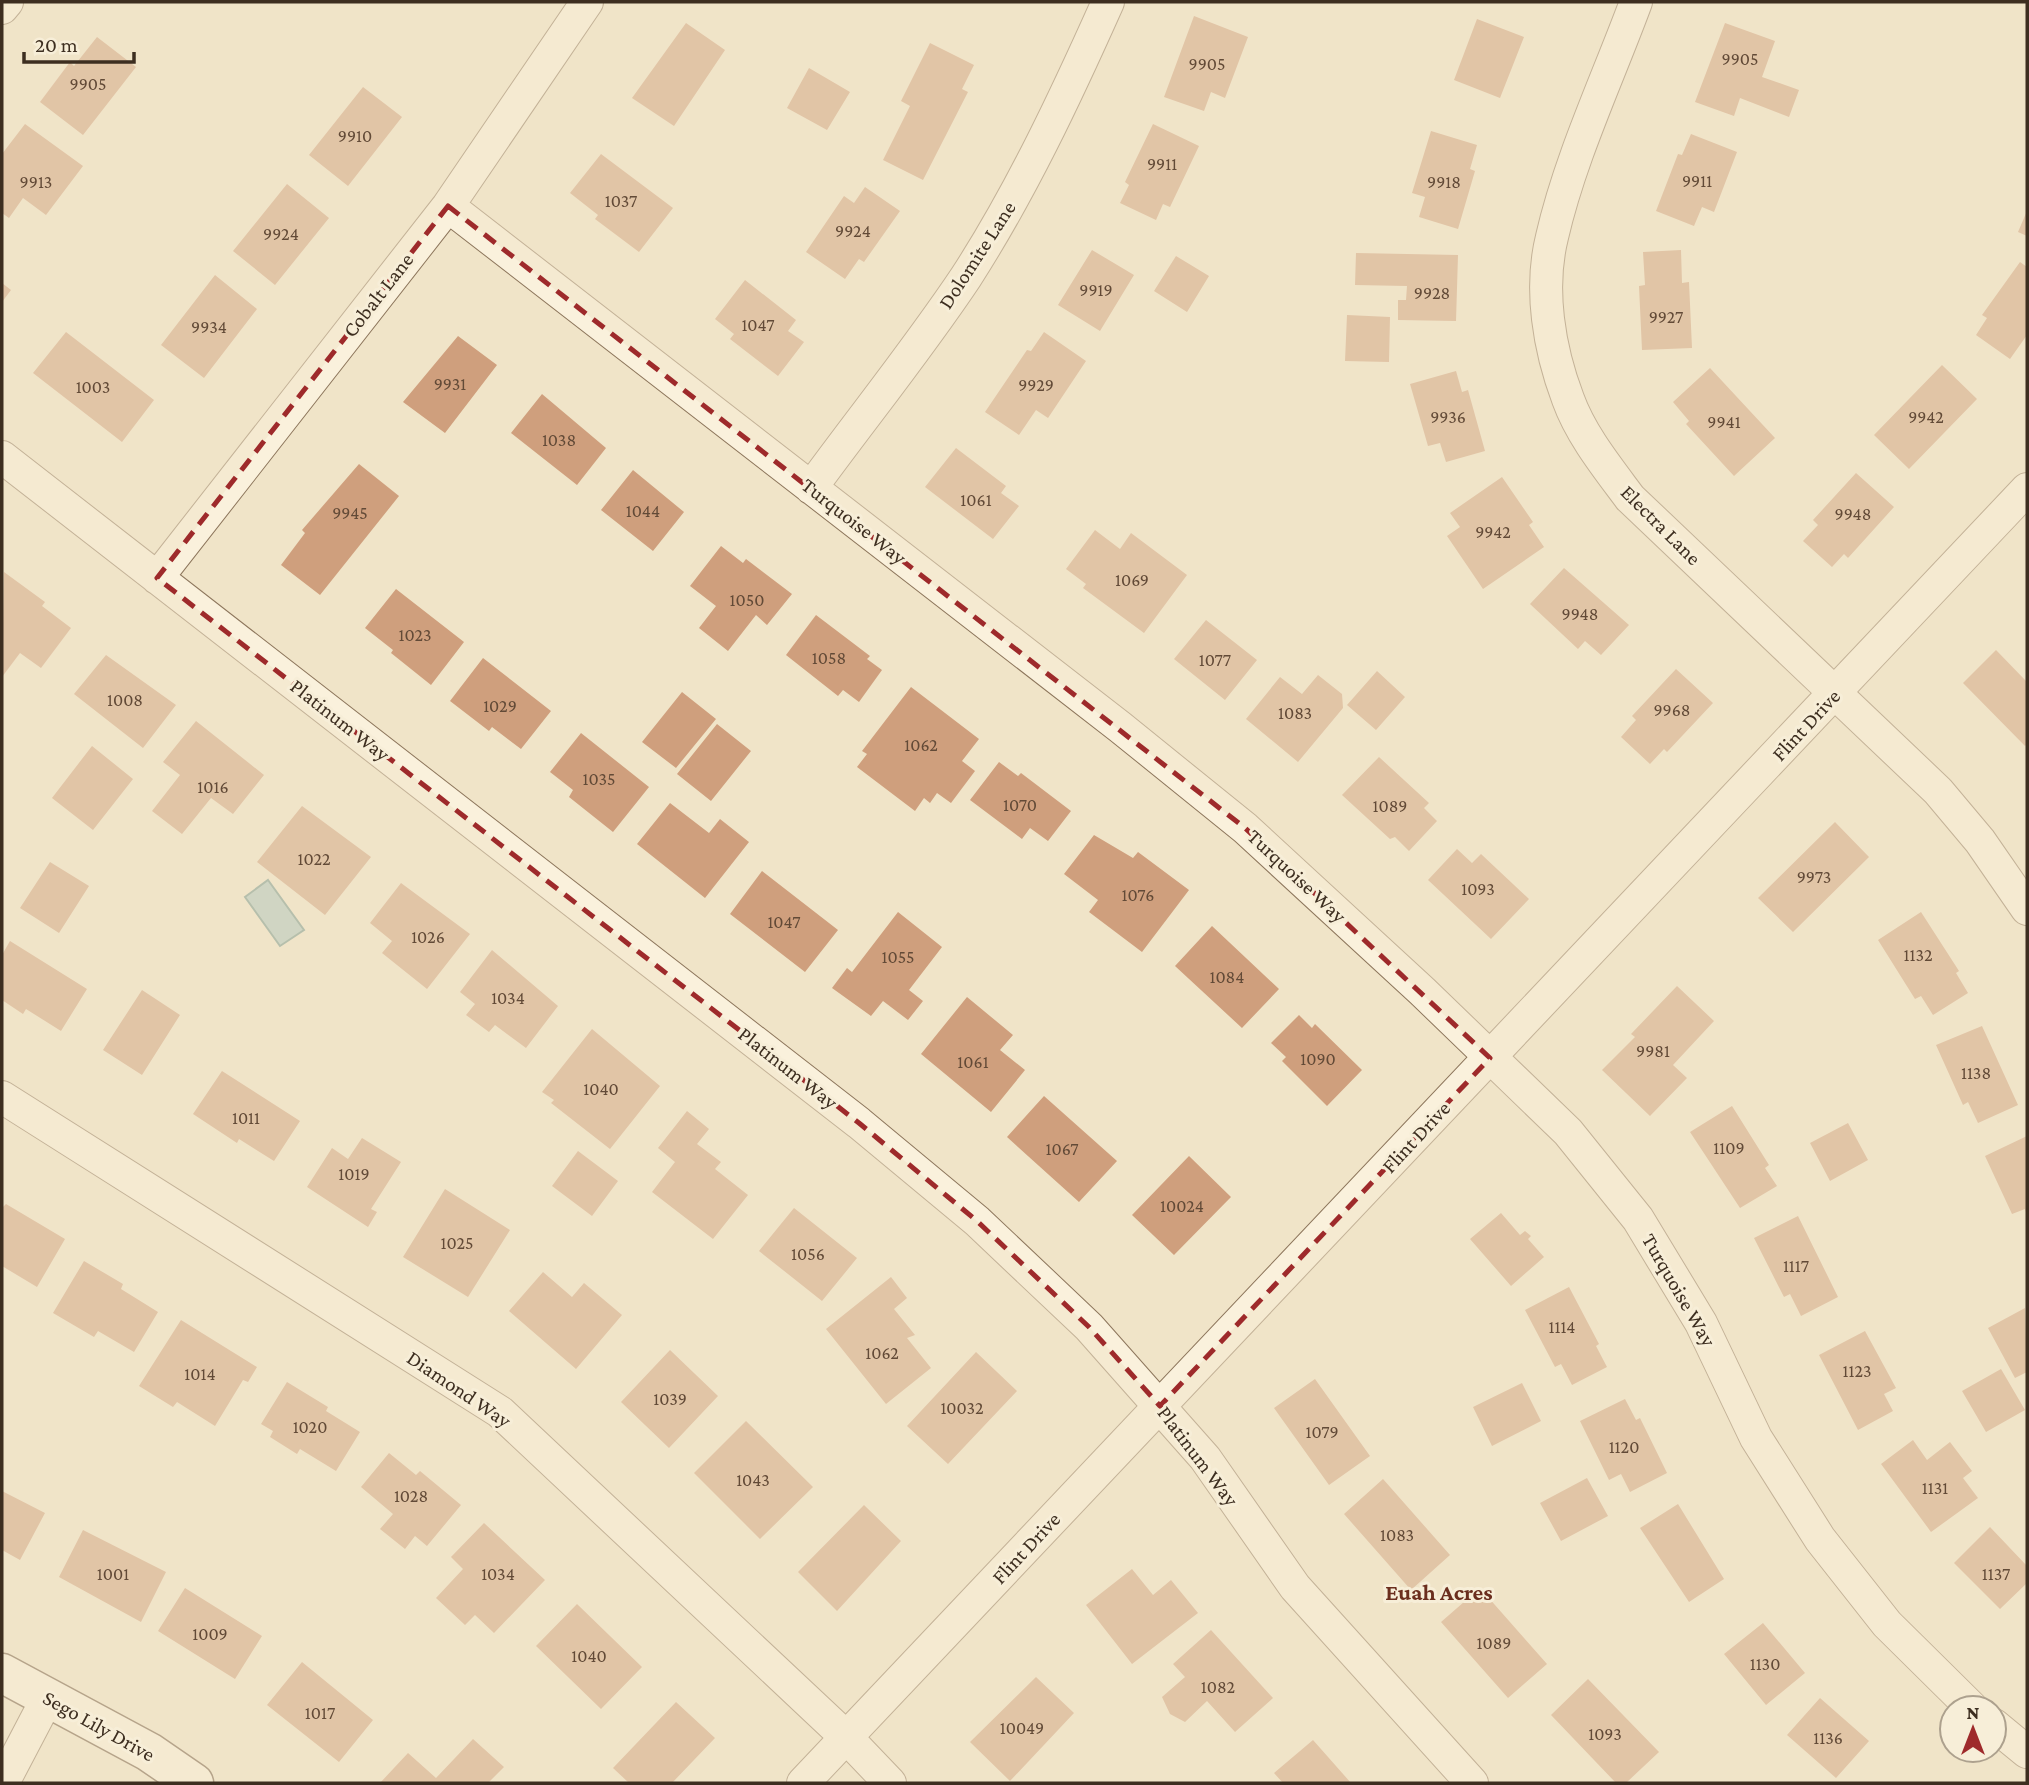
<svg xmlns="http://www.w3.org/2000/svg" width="2029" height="1785" font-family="'Crimson Pro',serif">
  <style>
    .water { fill: #a9c4bc; stroke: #6f938a; stroke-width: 2 }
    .building { fill: #cf9f7d }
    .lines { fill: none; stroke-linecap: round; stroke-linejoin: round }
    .street-casing { stroke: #8d765c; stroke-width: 34 }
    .secondary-casing { stroke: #6f573f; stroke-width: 41 }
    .street { stroke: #faf1dc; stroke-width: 32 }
    .secondary { stroke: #faf1dc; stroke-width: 38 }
    .marked { fill: none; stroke: #9e2a2b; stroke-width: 5; stroke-dasharray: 14 9; stroke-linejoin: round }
    .labels { text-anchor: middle; stroke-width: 6; stroke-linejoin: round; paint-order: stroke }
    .number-label { font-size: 18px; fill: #624a37 }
    .street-label { font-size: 21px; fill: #3d2e20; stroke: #f7eed8 }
    .neighbourhood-label { font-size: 23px; font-weight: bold; fill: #6b2e1e; stroke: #f7eed8 }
  </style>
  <rect width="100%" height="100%" fill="#f0e4c8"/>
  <path class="water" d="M268,880l36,50 -24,16 -35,-49z"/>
  <path class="building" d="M1194,16l54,21 -23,61 -14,-6 -7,19 -40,-14z
    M1477,19l47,18 -24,61 -46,-18z
    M686,23l39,27 -51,76 -42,-28z
    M1725,23l50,18 -13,36 37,13 -10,27 -49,-19 -6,18 -39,-14z
    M97,37l39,30 -53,68 -43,-33 30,-40 4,4z
    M930,43l44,22 -12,24 6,3 -45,88 -40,-20 27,-54 -9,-5z
    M809,68l41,24 -23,38 -40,-22z
    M363,87l39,30 -54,69 -39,-31z
    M25,124l58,42 -37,49 -23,-17 -14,20 -7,-5v-59z
    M1153,124l46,22 -29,61 -7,-3 -7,16 -36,-17 9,-18 -4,-3z
    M1431,131l46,14 -7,24 5,2 -17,58 -39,-12 6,-20 -13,-4z
    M1691,134l46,18 -23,60 -12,-5 -8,19 -38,-15 22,-57 4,1z
    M601,154l72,54 -34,44 -44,-33 3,-4 -28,-22z
    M287,184l42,34 -54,67 -42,-34z
    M865,187l35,24 -36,51 -5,-3 -14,20 -39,-27 38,-56 10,7z
    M2027,211v25l-9,-4z
    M1092,250l42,25 -34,56 -42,-26z
    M1681,250l1,33 7,-1 3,66 -50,2 -3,-64 6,-1 -2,-33z
    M1356,253l102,2 -2,66 -58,-1v-20h8l1,-14 -52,-1z
    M1176,256l33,20 -22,36 -33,-21z
    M2020,262l7,5v68l-17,24 -34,-24 11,-17 -5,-3z
    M215,275l42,34 -53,69 -43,-33z
    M745,280l51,40 -8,11 16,11 -26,34 -48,-37 4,-5 -19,-15z
    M2,283l9,7 -9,12z
    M1347,315l43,2 -1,45 -44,-1z
    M66,332l88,68 -32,42 -89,-69z
    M1044,332l42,29 -38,57 -12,-8 -17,25 -34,-23 42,-62 4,1z
    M458,336l39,29 -52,68 -42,-31z
    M1942,365l35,34 -68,70 -35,-34z
    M1710,368l65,70 -41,38 -48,-52 3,-3 -16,-19z
    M1456,371l6,21 6,-2 17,61 -39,11 -6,-19 -12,3 -18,-62z
    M542,394l64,54 -29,37 -66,-52z
    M956,448l50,38 -5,7 18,13 -26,33 -68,-52z
    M359,464l40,32 -79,99 -39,-30 24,-32 -3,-3z
    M633,470l51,42 -31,39 -52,-41z
    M1856,473l38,34 -46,51 -4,-4 -12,13 -29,-26 15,-16 -5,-5z
    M1502,477l31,45 -4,3 15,22 -61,42 -36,-53 13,-9 -10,-14z
    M1095,530l25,19 11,-16 56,42 -43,58 -61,-45 3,-4 -20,-15z
    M721,546l22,17 3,-4 46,35 -25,31 -11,-10 -28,36 -29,-23 17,-22 -26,-20z
    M1564,568l65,57 -28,30 -16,-14 -7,8 -48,-45z
    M4,572l41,30 -3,4 29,22 -30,40 -21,-15 -18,24z
    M396,589l68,53 -33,43 -40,-32 2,-3 -28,-22z
    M816,615l54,41 -3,3 15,11 -23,32 -16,-12 -5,6 -52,-41z
    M1206,620l51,40 -32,40 -51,-41z
    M1996,650l31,32v62l-2,2 -62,-63z
    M106,655l70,50 -33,43 -69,-54z
    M483,658l68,53 -30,38 -29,-22 -3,4 -39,-30z
    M1676,669l37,34 -46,49 -3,-3 -14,15 -29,-27 15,-17 -4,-4z
    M1377,671l28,26 -29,33 -29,-25z
    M1318,675l24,19 1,14 -45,54 -52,-43 34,-42 22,17z
    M911,687l68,52 -17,22 13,10 -24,32 -14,-10 -7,10 -6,-5 -9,13 -58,-44 10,-13 -5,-3z
    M682,692l34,27 -40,49 -34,-26z
    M196,721l68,54 -31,39 -22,-16 -29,36 -30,-23 28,-36 -17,-13z
    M717,724l34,27 -40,50 -34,-27z
    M581,733l68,54 -36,45 -44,-35 4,-7 -23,-18z
    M92,746l41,33 -40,51 -41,-32z
    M1379,757l50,46 -5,5 13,13 -28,30 -14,-14 -5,2 -48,-44z
    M999,762l19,14 3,-3 50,38 -23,30 -18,-13 -8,11 -52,-39z
    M670,803l39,30 11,-14 29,23 -44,56 -68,-54z
    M302,806l69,51 -46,58 -68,-53z
    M1835,822l34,35 -76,75 -35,-34z
    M1094,835l39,23 5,-6 51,38 -47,62 -53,-40 9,-12 -34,-26z
    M1457,849l15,14 9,-9 48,45 -38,40 -63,-59z
    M50,862l39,24 -30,47 -39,-25z
    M762,871l76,59 -33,42 -75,-58z
    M401,883l69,51 -43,55 -45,-36 10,-12 -22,-18z
    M898,912l44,35 -33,43 14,11 -15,19 -25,-19 -12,15 -39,-28 15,-20 5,4z
    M1921,912l38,59 -3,2 12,20 -35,22 -12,-19 -6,3 -37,-59z
    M1212,926l67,63 -37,39 -67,-62z
    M10,941l77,48 -26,42 -35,-22 -3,5 -21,-14v-45z
    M492,950l66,56 -32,42 -31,-23 -6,7 -23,-17 9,-11 -15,-12z
    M1677,986l37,35 -41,44 14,13 -37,38 -48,-46 33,-33 -4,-3z
    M142,990l38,25 -38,60 -39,-25z
    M967,997l46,38 -13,15 25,20 -34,42 -70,-58z
    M1299,1015l13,13 3,-4 47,46 -35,36 -45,-45 4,-4 -15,-14z
    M1982,1026l36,79 -40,18 -10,-21 -5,3 -27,-60z
    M592,1029l68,57 -50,63 -59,-46 3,-3 -12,-8z
    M222,1071l78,50 -26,40 -35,-22 -2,4 -44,-29z
    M1044,1096l73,65 -38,41 -72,-65z
    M1732,1106l37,59 -4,3 12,18 -37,22 -50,-76z
    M687,1111l22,18 -12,15 24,18 -6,7 33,26 -35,44 -61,-47 23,-30 -17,-14z
    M1848,1123l20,37 -38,21 -20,-38z
    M2027,1136v79l-2,-6 -13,5 -27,-58z
    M362,1138l39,24 -30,47 6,3 -9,15 -61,-40 25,-39 16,11z
    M578,1151l40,30 -26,35 -40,-30z
    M1189,1156l42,41 -57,58 -42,-40z
    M445,1189l65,41 -42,67 -65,-40z
    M6,1204l59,35 -28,48 -35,-21v-58z
    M794,1208l63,50 -35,43 -63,-50z
    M1501,1213l19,22 5,-4 6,5 -3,3 16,18 -33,29 -41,-47z
    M1798,1216l40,81 -37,19 -11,-22 -6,3 -30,-59z
    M84,1261l39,23 -2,5 37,23 -24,40 -36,-21 -4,6 -41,-24z
    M543,1272l29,25 12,-14 38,32 -46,54 -67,-58z
    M891,1277l16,21 -13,11 21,26 -8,3 24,30 -45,36 -60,-75z
    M1569,1287l30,57 -3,2 11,21 -35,18 -11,-21 -6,3 -30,-57z
    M2025,1308l2,64 -12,6 -27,-50z
    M181,1320l76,47 -9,15 -5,-2 -28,46 -38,-24 -4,5 -34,-21z
    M1865,1331l31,57 -12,6 9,17 -35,19 -39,-75z
    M670,1350l48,46 -49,52 -48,-46z
    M976,1352l41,39 -69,73 -41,-38z
    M2001,1369l24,41 -39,22 -24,-41z
    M1315,1379l55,77 -41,29 -55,-77z
    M287,1382l41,25 -2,4 34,21 -24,39 -36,-22 -3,5 -27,-17 3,-6 -12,-7z
    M1522,1383l19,38 -49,25 -19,-39z
    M1625,1399l11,21 4,-2 27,55 -37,19 -9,-18 -12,6 -29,-59z
    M746,1421l67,66 -53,52 -66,-66z
    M1913,1440l14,20 23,-18 22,29 -9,7 15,20 -47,34 -50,-68z
    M389,1453l27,22 4,-4 41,34 -34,41 -12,-10 -10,13 -25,-20 13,-15 -32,-27z
    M1587,1478l21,38 -47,25 -21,-38z
    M1383,1479l67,76 -39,35 -67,-76z
    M2,1491l43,22 -25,47 -18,-10z
    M1678,1504l46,75 -35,23 -49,-74z
    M864,1505l37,36 -64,70 -39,-39z
    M484,1523l61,57 -51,53 -19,-18 -10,10 -29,-27 27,-29 -12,-12z
    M1990,1527l37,39v17l-27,26 -46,-46z
    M83,1530l83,42 -25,50 -82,-45z
    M1132,1569l21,26 18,-15 27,33 -66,51 -46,-59z
    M185,1588l77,48 -27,43 -77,-48z
    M1480,1588l67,76 -39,34 -67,-76z
    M577,1604l65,63 -41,42 -65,-63z
    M1763,1623l42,50 -39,32 -42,-51z
    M1211,1630l62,68 -38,34 -28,-31 -22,21 -15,-8 -8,-17 23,-20 -12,-13z
    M302,1662l71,58 -34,42 -72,-57z
    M1036,1677l38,36 -64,68 -40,-39z
    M1588,1679l71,73 -33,31h-10l-65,-68z
    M1820,1698l49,43 -33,37 -49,-43z
    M676,1702l39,36 -43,45h-43l-16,-15z
    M473,1739l31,28 -16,16h-108l28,-30 28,25z
    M1313,1740l38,43h-68l-9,-10z"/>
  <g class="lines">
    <defs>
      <path id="street" d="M1636,2c-28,76 -66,156 -84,235 -13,52 -3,112 16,162 13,36 39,68 62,99l308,293 42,50 47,68
        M2,8l5,-6
        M448,206l672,521 125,101 177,163 146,141 70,87 63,104 55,115 64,101 67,85 85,84
        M2,457l857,666 118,98 112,106 116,131 90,129 177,196
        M811,488c51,-70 107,-139 155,-211 56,-87 100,-181 142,-275
        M157,578l291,-372 139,-204
        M2,1097l498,315 347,326 43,45
        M1994,1725l33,27
        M3,1783l45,-86
        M803,1783l1224,-1294"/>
      <path id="secondary" d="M2,1673l147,79 45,31"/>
    </defs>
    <use href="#street" class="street-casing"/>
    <use href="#secondary" class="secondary-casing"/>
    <use href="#street" class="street"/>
    <use href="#secondary" class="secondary"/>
  </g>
  <path d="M0 0H2029V1785H0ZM448,206l797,622 245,230 -330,348 -71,-79 -112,-106 -118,-98 -702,-545z" fill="#f0e4c8" fill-opacity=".55" fill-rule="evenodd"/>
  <path class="marked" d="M448,206l797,622 245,230 -330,348 -71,-79 -112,-106 -118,-98 -702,-545z"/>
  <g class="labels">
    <g class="number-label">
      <text x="1740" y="65">9905</text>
      <text x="1207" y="70">9905</text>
      <text x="88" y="90">9905</text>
      <text x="355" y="142">9910</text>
      <text x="1162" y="170">9911</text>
      <text x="1697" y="187">9911</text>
      <text x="36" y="188">9913</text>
      <text x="1444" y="188">9918</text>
      <text x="621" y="207">1037</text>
      <text x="853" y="237">9924</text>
      <text x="281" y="240">9924</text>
      <text x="1096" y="296">9919</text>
      <text x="1432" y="299">9928</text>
      <text x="1666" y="323">9927</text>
      <text x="758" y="331">1047</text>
      <text x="209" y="333">9934</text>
      <text x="450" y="390">9931</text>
      <text x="1036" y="391">9929</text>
      <text x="93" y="393">1003</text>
      <text x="1448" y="423">9936</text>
      <text x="1926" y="423">9942</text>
      <text x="1724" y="428">9941</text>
      <text x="559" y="446">1038</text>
      <text x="976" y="506">1061</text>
      <text x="643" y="517">1044</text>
      <text x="350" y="519">9945</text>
      <text x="1853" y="520">9948</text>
      <text x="1493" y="538">9942</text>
      <text x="1132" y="586">1069</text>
      <text x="747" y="606">1050</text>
      <text x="1580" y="620">9948</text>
      <text x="415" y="641">1023</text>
      <text x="829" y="664">1058</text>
      <text x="1215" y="666">1077</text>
      <text x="125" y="706">1008</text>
      <text x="500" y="712">1029</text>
      <text x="1672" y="716">9968</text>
      <text x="1295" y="719">1083</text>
      <text x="921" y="751">1062</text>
      <text x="599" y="785">1035</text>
      <text x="213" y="793">1016</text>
      <text x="1020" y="811">1070</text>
      <text x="1390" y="812">1089</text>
      <text x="314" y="865">1022</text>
      <text x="1814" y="883">9973</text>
      <text x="1478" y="895">1093</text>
      <text x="1138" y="901">1076</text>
      <text x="784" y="928">1047</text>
      <text x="428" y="943">1026</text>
      <text x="1918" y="961">1132</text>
      <text x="898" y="963">1055</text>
      <text x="1227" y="983">1084</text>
      <text x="508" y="1004">1034</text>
      <text x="1653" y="1057">9981</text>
      <text x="1318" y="1065">1090</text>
      <text x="973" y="1068">1061</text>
      <text x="1976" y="1079">1138</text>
      <text x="601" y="1095">1040</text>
      <text x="246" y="1124">1011</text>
      <text x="1729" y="1154">1109</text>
      <text x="1062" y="1155">1067</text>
      <text x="354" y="1180">1019</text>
      <text x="1182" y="1212">10024</text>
      <text x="457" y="1249">1025</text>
      <text x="808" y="1260">1056</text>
      <text x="1796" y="1272">1117</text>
      <text x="1562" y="1333">1114</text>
      <text x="882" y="1359">1062</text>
      <text x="1857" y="1377">1123</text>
      <text x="200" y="1380">1014</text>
      <text x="670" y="1405">1039</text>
      <text x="962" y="1414">10032</text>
      <text x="310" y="1433">1020</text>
      <text x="1322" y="1438">1079</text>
      <text x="1624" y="1453">1120</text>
      <text x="753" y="1486">1043</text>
      <text x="1935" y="1494">1131</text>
      <text x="411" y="1502">1028</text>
      <text x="1397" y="1541">1083</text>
      <text x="113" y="1580">1001</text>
      <text x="498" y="1580">1034</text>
      <text x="1996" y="1580">1137</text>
      <text x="210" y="1640">1009</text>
      <text x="1494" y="1649">1089</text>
      <text x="589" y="1662">1040</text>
      <text x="1765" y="1670">1130</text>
      <text x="1218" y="1693">1082</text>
      <text x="320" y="1719">1017</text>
      <text x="1022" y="1734">10049</text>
      <text x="1605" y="1740">1093</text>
      <text x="1828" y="1744">1136</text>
    </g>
    <g class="street-label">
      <text transform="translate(977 255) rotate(-57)" y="7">Dolomite Lane</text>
      <text transform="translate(378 295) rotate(-52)" y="7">Cobalt Lane</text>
      <text transform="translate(854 521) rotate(38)" y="7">Turquoise Way</text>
      <text transform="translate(1661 525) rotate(45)" y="7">Electra Lane</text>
      <text transform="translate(340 720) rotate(38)" y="7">Platinum Way</text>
      <text transform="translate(1806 725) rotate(-47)" y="7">Flint Drive</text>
      <text transform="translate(1297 876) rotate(43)" y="7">Turquoise Way</text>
      <text transform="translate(788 1068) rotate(38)" y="7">Platinum Way</text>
      <text transform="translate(1416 1137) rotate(-47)" y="7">Flint Drive</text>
      <text transform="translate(1679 1290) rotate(60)" y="7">Turquoise Way</text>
      <text transform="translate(459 1389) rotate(34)" y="7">Diamond Way</text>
      <text transform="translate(1198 1456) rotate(53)" y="7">Platinum Way</text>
      <text transform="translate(1026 1548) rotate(-47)" y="7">Flint Drive</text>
      <text transform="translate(99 1726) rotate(29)" y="7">Sego Lily Drive</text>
    </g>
    <g class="neighbourhood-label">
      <text x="1439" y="1600">Euah Acres</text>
    </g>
  </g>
  <rect width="2029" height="1785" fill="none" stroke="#3d2e20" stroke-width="7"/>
  <g transform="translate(1973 1729)"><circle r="33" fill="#f7eed8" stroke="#ada18e" stroke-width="2"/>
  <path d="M0-5L12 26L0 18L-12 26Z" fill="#9e2a2b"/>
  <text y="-10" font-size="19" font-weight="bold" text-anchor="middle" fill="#3d2e20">N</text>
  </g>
  <path d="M24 52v10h110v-10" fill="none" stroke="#3d2e20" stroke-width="3.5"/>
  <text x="35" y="52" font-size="21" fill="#3d2e20" stroke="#f7eed8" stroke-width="5" paint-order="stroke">20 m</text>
</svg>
